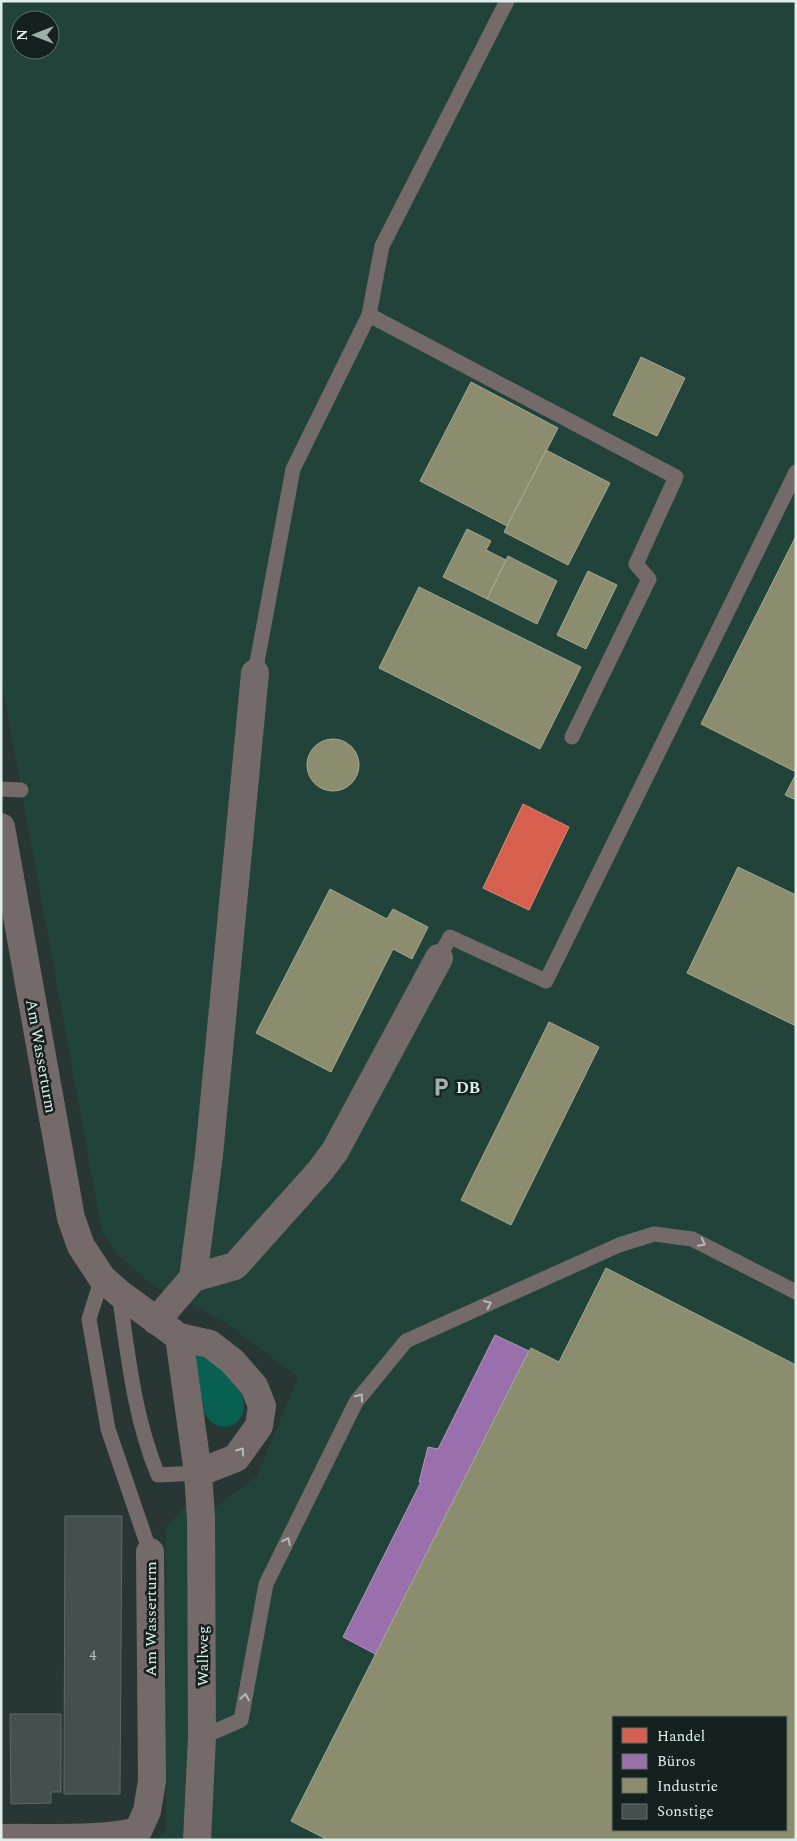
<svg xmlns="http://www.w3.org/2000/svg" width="797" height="1841" font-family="Spectral,serif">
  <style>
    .built { fill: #22433a; fill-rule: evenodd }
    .green { fill: #086150 }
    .shops { fill: #d6604d; stroke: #d88b7c }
    .offices { fill: #9970ab; stroke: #ae96be }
    .industry { fill: #8c8c6e; stroke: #a5a993; fill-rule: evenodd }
    .building { fill: #44504d; stroke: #5d6a66 }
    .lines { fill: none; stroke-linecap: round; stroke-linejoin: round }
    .lane { stroke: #746a69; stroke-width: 15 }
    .street { stroke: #746a69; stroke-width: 28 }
    .oneway { stroke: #b4b9b6 }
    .labels { text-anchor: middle; stroke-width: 5; stroke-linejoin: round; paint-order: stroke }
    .number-label { font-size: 14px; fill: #b8c6c2 }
    .street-label { font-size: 16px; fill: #deeee9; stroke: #15211e }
    .poi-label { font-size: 16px; font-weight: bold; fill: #deeee9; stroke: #15211e; text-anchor: start }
  </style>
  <rect width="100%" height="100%" fill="#283733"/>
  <path class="built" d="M1,1h795v1839h-639l9,-11v-301l25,-30 10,20 56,-42 41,-99 -75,-56 -75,-39 -32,-30 -14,-20 -101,-554zM20,20h30v30h-30zM613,1717h173v113h-173z"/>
  <path class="green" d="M194,1351h4c12,9 26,17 36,30 29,38 -14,63 -30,31z"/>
  <path class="shops" d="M523,804l46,23 -40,83 -46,-22z"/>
  <path class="offices" d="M495,1335l34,16 -152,304 -34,-18 78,-155h-2l9,-35 10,2z"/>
  <path class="industry" d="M641,357l44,21 -28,58 -44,-21z
    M471,382l87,46 -51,98 -87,-45z
    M546,450l64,33 -42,82 -64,-33z
    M467,529l24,12 -5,9 20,10 -19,39 -44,-22z
    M796,536v236l-95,-48z
    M508,556l49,25 -20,43 -50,-25z
    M588,571l29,14 -31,64 -29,-14z
    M419,587l162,80 -41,82 -161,-81z
    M307 765a26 26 0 1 1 52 0a26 26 0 1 1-52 0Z
    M796,774v26l-11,-5z
    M738,867l58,28v131l-109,-53z
    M330,889l57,30 6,-10 35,18 -16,32 -19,-10 -62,123 -75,-39z
    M549,1022l50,25 -88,178 -50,-25z
    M606,1268l190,97v475h-468l-37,-19 238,-470 2,-3 28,14zM613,1717h173v113h-173z"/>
  <path class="building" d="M65,1516h57l-2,278h-56z
    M10,1714h51v78h-10v11l-40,1z"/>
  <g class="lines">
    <path class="lane" d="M369,315l307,162 -40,87 13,15 -77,158
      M255,673l38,-204 76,-154 13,-69 125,-245
      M1,789l20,1
      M439,958l11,-21 96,44 250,-509
      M102,1278l-13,41 19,110 42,123
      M119,1293c9,62 15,124 39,182l40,-2
      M202,1737l39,-17 25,-136 90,-182 50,-61 213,-96 35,-11 38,5 104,53"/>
    <path class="street" d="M1,827l70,391 10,28 21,32 17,15 60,44 31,7 22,17 22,25 8,20 -3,20 -23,32 -38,15
      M193,1278l42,-12 85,-95 15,-20 104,-193
      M156,1321l37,-43 16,-123 46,-482
      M179,1337l19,136 3,45 1,219 -5,103
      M1,1838c42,-1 98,3 137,-7l9,-20 5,-30 -2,-229"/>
  </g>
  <defs><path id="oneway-chevron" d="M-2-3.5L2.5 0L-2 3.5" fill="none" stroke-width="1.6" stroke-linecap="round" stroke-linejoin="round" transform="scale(1.25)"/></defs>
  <g class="oneway">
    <use href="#oneway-chevron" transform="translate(702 1243) rotate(27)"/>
    <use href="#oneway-chevron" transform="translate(488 1304) rotate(-24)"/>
    <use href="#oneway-chevron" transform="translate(360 1397) rotate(-52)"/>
    <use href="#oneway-chevron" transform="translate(241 1451) rotate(-54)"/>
    <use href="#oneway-chevron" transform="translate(287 1541) rotate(-64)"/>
    <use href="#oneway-chevron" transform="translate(245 1697) rotate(-80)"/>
  </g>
  <defs>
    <symbol id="parking-bare" viewBox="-9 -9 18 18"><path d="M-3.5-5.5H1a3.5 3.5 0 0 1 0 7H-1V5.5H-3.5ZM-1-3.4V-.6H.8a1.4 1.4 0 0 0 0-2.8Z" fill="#9eaea9" stroke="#15211e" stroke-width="2.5" paint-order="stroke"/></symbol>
  </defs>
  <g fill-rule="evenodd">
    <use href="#parking-bare" x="427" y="1073" width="28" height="28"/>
  </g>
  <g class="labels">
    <g class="number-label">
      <text x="93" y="1660">4</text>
    </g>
    <g class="street-label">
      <text transform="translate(42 1056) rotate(80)" y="6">Am Wasserturm</text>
      <text transform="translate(150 1619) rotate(-90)" y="6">Am Wasserturm</text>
      <text transform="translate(202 1656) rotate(-90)" y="6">Wallweg</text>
    </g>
    <g class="poi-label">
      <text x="456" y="1093">DB</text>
    </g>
  </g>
  <rect width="797" height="1841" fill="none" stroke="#deeee9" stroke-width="5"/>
  <rect x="612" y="1716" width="175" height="115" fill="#15211e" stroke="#65736f"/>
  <rect x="622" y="1728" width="25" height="15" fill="#d6604d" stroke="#65736f"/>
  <text x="657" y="1741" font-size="15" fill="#deeee9">Handel</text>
  <rect x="622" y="1754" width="25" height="15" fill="#9970ab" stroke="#65736f"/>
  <text x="657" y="1766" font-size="15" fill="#deeee9">Büros</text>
  <rect x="622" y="1778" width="25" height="15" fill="#8c8c6e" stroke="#65736f"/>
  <text x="657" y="1791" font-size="15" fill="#deeee9">Industrie</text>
  <rect x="622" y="1804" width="25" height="15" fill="#44504d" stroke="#65736f"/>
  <text x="657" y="1816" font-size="15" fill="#deeee9">Sonstige</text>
  <g transform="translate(35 35) rotate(270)"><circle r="24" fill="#15211e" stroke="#65736f"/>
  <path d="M0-4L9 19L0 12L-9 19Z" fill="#9eaea9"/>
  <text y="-8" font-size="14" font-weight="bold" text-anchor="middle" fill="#deeee9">N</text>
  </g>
</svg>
